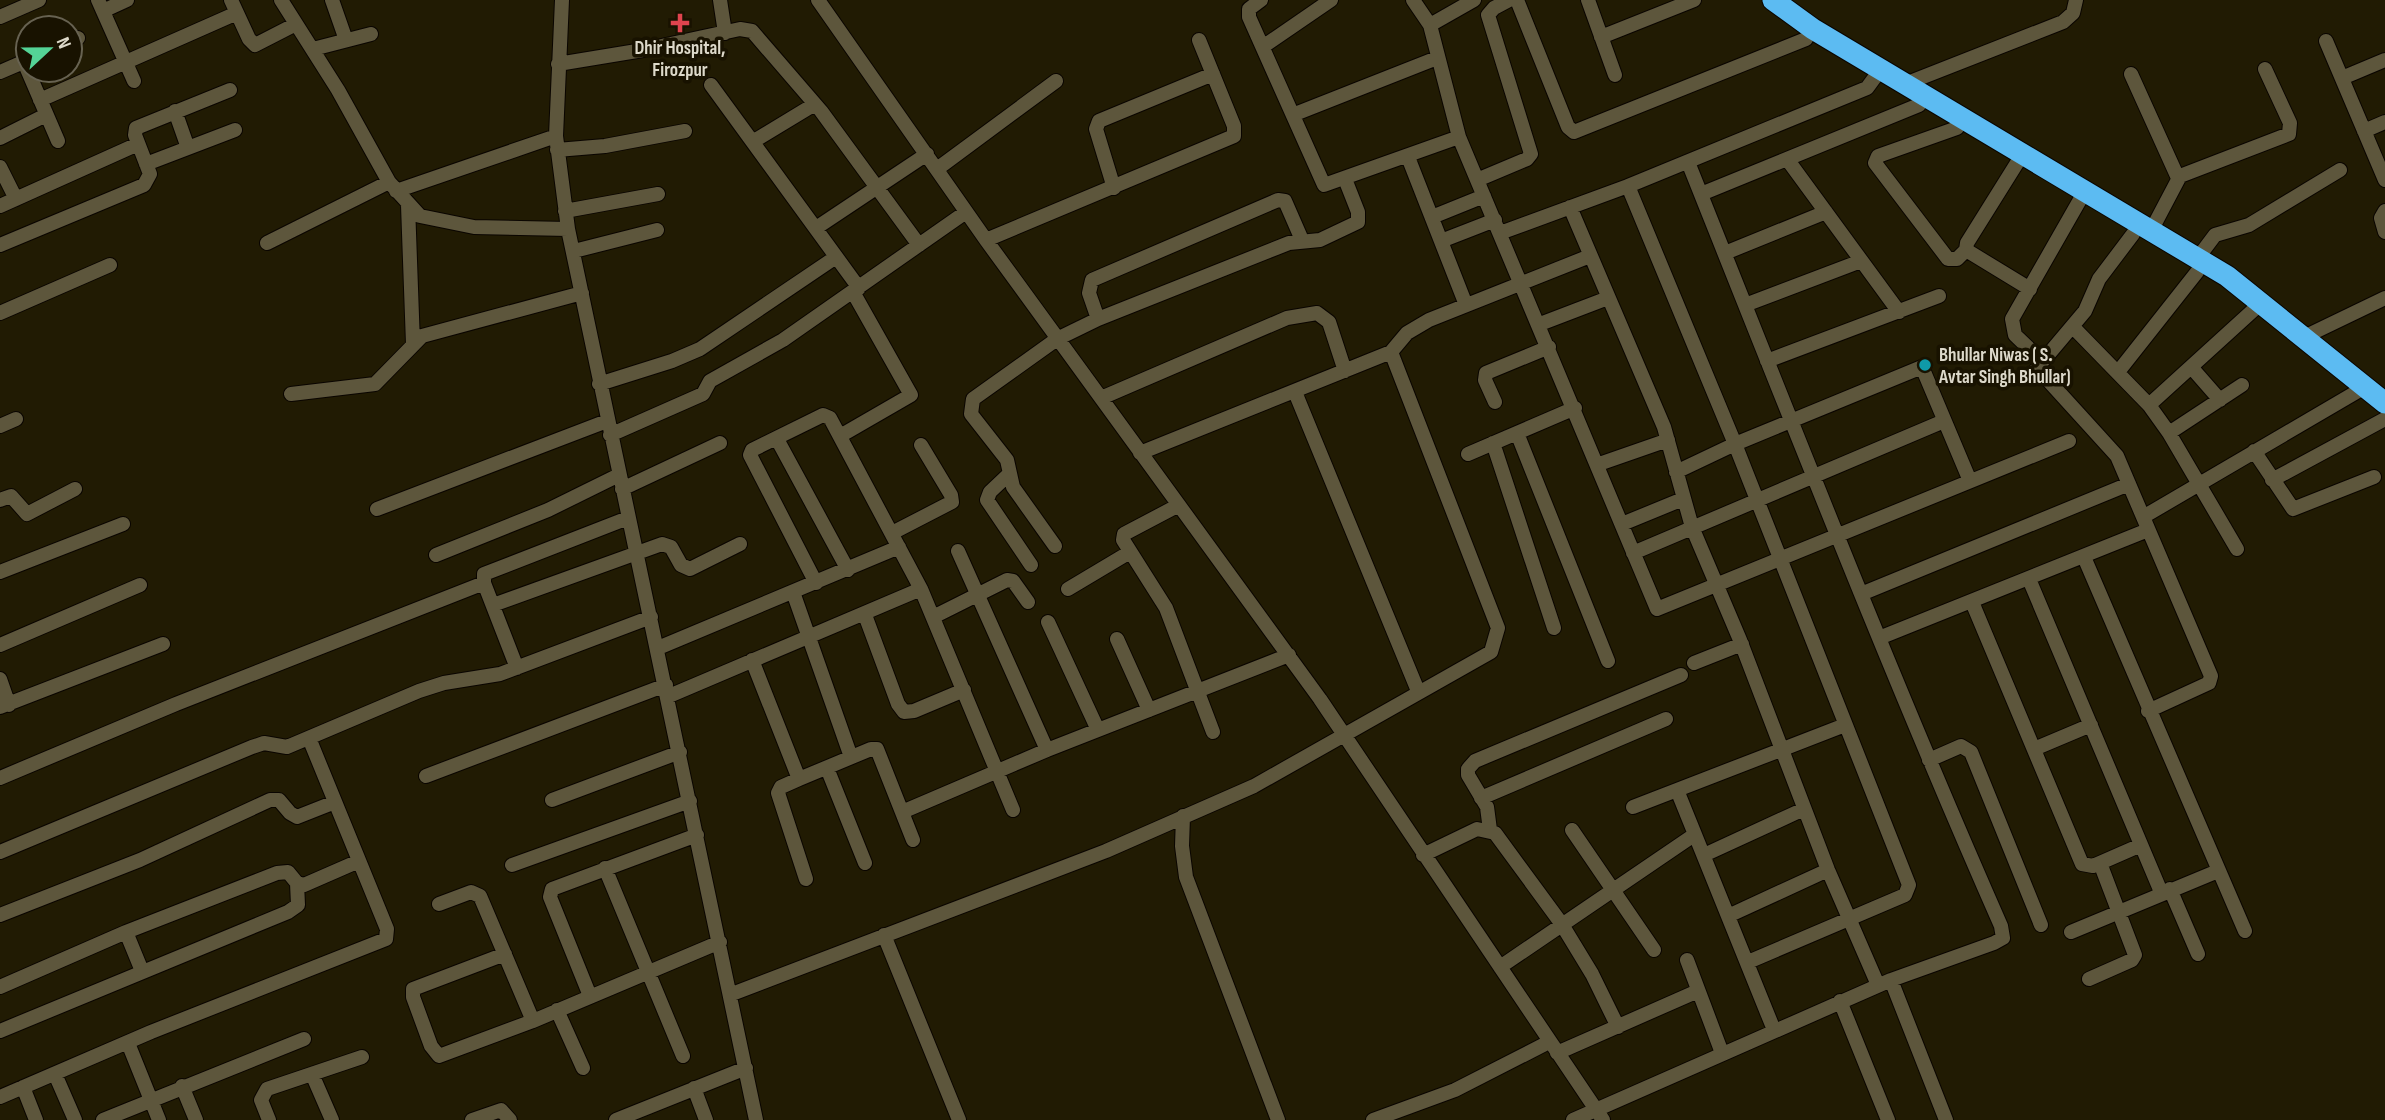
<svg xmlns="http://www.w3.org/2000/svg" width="2385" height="1120" font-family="'Sofia Sans Condensed',sans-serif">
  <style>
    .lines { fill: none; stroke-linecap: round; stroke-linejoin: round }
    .minor-casing { stroke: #0a0500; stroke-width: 16 }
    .highway-casing { stroke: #0a0500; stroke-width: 23 }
    .minor { stroke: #5d563c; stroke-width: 14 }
    .highway { stroke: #5cbbf2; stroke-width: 21 }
    .health-dot { fill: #e0444e; stroke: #181200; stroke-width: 2.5 }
    .culture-dot { fill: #0f9aa8; stroke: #181200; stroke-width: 2.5 }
    .labels { text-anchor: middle; stroke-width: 7; stroke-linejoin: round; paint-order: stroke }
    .poi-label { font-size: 19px; font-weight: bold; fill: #ddd9ca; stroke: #181200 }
  </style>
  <rect width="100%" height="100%" fill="#211b03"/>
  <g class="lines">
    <defs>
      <path id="minor" d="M98,0l36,81
        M231,0l18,39 6,6 41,-21
        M281,0l57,90 51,92 31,34 54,11 94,2
        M332,0l14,40
        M562,0l-6,136 12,93 188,891
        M720,0l5,33
        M818,0l168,240 334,459 283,421
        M1261,0l-12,9v8l75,168 135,-48
        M1413,0l17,25 29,112 198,472 412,-168
        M1517,0l51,127 6,5 232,-93
        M1588,0l27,75
        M103,11l24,-11
        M0,17l39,-17
        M1430,25l44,-25
        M1601,37l93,-37
        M70,41l8,-3
        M2326,41l59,139
        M1264,46l67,-46
        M313,49l58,-15
        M24,62l34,79
        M558,64l85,-14 97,-21 12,2 69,80 98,134
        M0,72l28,-12
        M2131,74l47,104
        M2342,78l43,-18
        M1905,84l158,-62 10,-9 3,-13
        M711,85l148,203
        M40,100l197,-87
        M175,111l13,37
        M1295,114l142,-56
        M1957,128l-79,28 -3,7 73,96h9l9,-9
        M2364,131l21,-9
        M0,138l46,-23
        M754,141l61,-37
        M557,150l48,-4 80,-15
        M1408,157l58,148
        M1787,159l112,153
        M2017,163l-50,80 -1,7 64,39
        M146,164l89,-34
        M0,167l16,32
        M937,169l119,-88
        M1477,180l50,-21 4,-5 -43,-139 6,-7 15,-8
        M1628,186l107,258 174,441 -4,10 -157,67
        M1114,188l-18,-59 3,-8 114,-47
        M396,191l160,-55
        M1701,194l218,-89
        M408,205l5,139
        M0,206l138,-62
        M1570,207l94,220 28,100 48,113 88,230 50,115
        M565,211l93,-17
        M2385,211l-4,7 4,14
        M1432,217l52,-21
        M816,228l111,-74
        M2151,231l29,-55 109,-42 1,-11 -25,-54
        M1500,233l128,-47 239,-98 14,-19
        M2133,234l-34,45 -14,32 -48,57 80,88 94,220 -2,7 -61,28
        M986,240l248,-104v-10l-35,-86
        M1441,241l54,-21
        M267,243l122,-61
        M0,245l144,-60 6,-11 -15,-39 1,-7 94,-38
        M574,251l83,-21
        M1725,253l101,-41
        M2197,259l18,-24 34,-10 91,-55
        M1745,305l116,-44
        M0,313l110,-48
        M1098,319l-9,-26 3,-13 186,-80 7,1 17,39
        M1540,324l68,-26
        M2073,327l76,78 20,28 68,116
        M2304,337l81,-39
        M2041,360l-26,-25 -3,-16 73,-128
        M1767,361l172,-65
        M2192,368l28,32
        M2118,372l79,-100
        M599,384l73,-23 28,-12 136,-92
        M1295,392l123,299
        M291,394l84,-10 47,-48 160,-43
        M1101,398l186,-80 30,-5 12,9 16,49
        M1495,402l-10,-22 1,-7 63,-26
        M2149,405l111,-101
        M0,426l16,-7
        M1517,433l91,228
        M2169,433l73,-48
        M610,435l93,-41 7,-13 73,-41 183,-128
        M840,436l71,-41 -58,-103
        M777,439l71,131
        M1493,443l61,185
        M2254,451l39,58 81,-32
        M1140,453l251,-101 16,-19 22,-13 161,-64
        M1468,454l107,-46
        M1599,464l69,-24
        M1676,472l59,-28 187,-77 48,114
        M1009,474l-19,18 -3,8 44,65
        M2272,480l113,-61
        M622,489l98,-46
        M0,500l11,-4 16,18 48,-25
        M1179,505l-55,29 -1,6 43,68 47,124
        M377,509l230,-88
        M2143,517l222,-130
        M1622,524l61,-25
        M892,533l60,-31 -1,-7 -30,-50
        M1055,546l-42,-59 -6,-27 -36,-46 2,-15 84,-60 41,-20 191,-76 31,-3 38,-18v-10l-13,-33
        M958,551l89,199
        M1633,553l311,-132
        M436,555l112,-45 71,-35
        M2084,557l161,374
        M0,572l123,-48
        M2029,579l132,313
        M816,583l-66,-128 2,-5 71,-35 7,3 91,171 92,221
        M1068,589l62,-37
        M793,592l58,165
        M1861,594l268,-110
        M1972,602l110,262 11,2 48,-21
        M493,605l169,-61 9,3 10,18 9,4 50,-25
        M865,615l33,89 6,8 10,-1 50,-21
        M933,617l74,-37 6,1 15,21
        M1048,622l50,108
        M1879,638l269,-108
        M1117,639l32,71
        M0,645l140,-60
        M658,648l241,-101
        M752,660l47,119 -18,8 -3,6 28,86
        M1694,663l48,-19
        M517,668l-33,-85v-9l144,-56
        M0,679l9,26
        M669,696l252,-107
        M0,707l163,-63
        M2034,749l57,-24
        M1929,760l32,-14 10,6 70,173
        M827,768l38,95
        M426,776l240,-91
        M0,778l176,-74 308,-121
        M799,779l72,-30h6l36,91
        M1677,790l97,240
        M1481,798l185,-79
        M552,800l128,-48
        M1633,807l212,-82
        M902,812l145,-62 242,-95
        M1183,816l-1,30 4,31 92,243
        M1490,830l-3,-23 -19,-32v-6l7,-8 206,-86
        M1572,830l82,120
        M0,852l252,-105 12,-4 23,4 132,-56 25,-8 56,-9 151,-57
        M1423,855l54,-26 18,4 66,90 31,51 26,53
        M1704,855l100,-46
        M512,865l178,-64
        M605,868l78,188
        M2170,889l28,65
        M439,904l32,-12 9,4 53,125
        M0,915l140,-55 130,-60h9l11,13 7,4 38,-15
        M1728,916l100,-46
        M126,932l16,39
        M2071,932l147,-61
        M884,935l75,185
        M505,954l-92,35v8l18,49 8,10 94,-35 187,-79
        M1687,960l35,93
        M1500,967l194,-132
        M2089,979l43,-19 3,-5 -35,-92
        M1891,980l55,140
        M0,987l126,-55 151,-59 11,-1 9,11 7,2 55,-24
        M732,994l374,-143 148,-65 237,-134 7,-24 -107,-276
        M590,996l-40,-99 2,-8 145,-54
        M1840,1001l48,119
        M557,1010l26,58
        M0,1031l288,-119 10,-7 -1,-22
        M128,1043l31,77
        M1557,1053l141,-62
        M55,1074l20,46
        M312,1074l20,46
        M182,1086l14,34
        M23,1087l13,33
        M694,1088l12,32
        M0,1097l151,-65 235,-93 1,-10 -78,-191
        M103,1120l201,-81
        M269,1120l-8,-20 6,-11 95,-32
        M472,1120l29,-10 9,10
        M616,1120l130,-52
        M1373,1120l82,-30 94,-48
        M1573,1120l318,-140 103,-37 9,-5 -2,-12c-111,-252 -211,-509 -313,-764"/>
      <path id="highway" d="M1773,0l40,29 414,247 158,127"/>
    </defs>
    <use href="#minor" class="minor-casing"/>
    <use href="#highway" class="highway-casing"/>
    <use href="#minor" class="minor"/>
    <use href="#highway" class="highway"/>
  </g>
  <path class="health-dot" d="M676.5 12.5h7v7h7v7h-7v7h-7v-7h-7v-7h7z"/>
  <circle class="culture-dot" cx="1925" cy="365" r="7"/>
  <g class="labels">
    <g class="poi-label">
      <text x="680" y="54">Dhir Hospital,<tspan x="680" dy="22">Firozpur</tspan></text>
      <text x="1939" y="361" text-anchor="start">Bhullar Niwas ( S.<tspan x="1939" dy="22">Avtar Singh Bhullar)</tspan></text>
    </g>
  </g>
  <g transform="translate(49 49) rotate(68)"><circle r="33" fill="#181200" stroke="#676251" stroke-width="2"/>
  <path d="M0-5L12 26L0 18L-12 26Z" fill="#54d396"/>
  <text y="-10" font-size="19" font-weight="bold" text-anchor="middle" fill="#ddd9ca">N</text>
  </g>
</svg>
